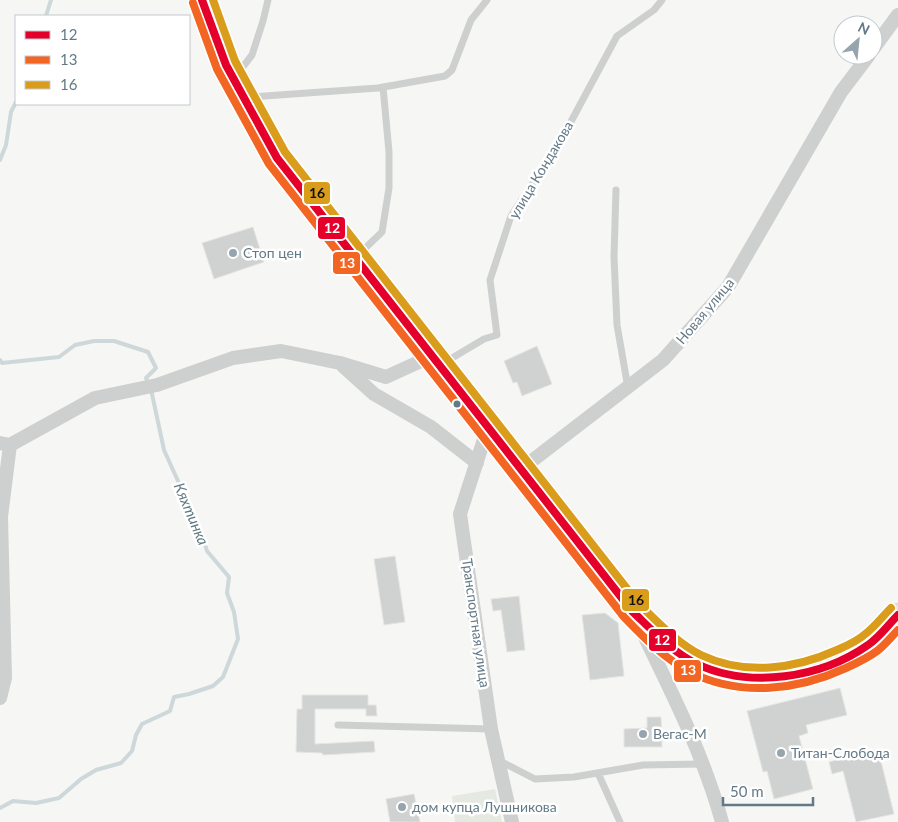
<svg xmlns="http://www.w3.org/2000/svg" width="898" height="822" font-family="Lato,sans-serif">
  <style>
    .green { fill: #e6e9e2 }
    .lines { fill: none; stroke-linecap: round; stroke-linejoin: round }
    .stream { stroke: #ced7d9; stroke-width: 4 }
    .building { fill: #d0d2d2; stroke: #e5e5e4 }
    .primary-casing { stroke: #d3d4d3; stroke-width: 24 }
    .service { stroke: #cecfcf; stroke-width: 7 }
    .minor { stroke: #cecfcf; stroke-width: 14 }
    .primary { stroke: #e1e2e2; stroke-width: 22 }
    .bus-1-casing { stroke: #fff; stroke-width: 11 }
    .bus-2-casing { stroke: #fff; stroke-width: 11 }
    .bus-3-casing { stroke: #fff; stroke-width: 11 }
    .bus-1 { stroke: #e4002b; stroke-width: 8 }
    .bus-2 { stroke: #f26522; stroke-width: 8 }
    .bus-3 { stroke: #d99d1b; stroke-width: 8 }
    .poi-dot { fill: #96a5ad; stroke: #fff; stroke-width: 2 }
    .bus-dot { fill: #637987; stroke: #fff; stroke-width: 2 }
    .labels { text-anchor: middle; stroke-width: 5; stroke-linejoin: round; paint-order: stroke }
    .street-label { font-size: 14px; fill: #637987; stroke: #fff }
    .poi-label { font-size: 14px; fill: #637987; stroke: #fff; text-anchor: start }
    .water-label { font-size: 15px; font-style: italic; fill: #5f7b83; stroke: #fff }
    .line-badge { stroke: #fff; stroke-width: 2 }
    .badge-label { font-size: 14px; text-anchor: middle; font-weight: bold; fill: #fff }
    .pale-badge-label { font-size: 14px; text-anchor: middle; font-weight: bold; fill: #111 }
  </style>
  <rect width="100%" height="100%" fill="#f6f6f4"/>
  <path class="green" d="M495,789l7,33h-47l-3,-26z"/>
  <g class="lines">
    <path class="stream" d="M46,16l5,-16
      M0,160l6,-15 5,-33 5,-10
      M0,360l2,3 57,-6 16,-12 19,-4h20l34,11 8,16 -10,10 3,7
      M0,808l13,-7 23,2 23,-5 22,-19 15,-9 25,-7 11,-12 4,-16 6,-11 28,-13 4,-14 15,-3 24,-8 10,-9 15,-38 -4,-27 -7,-19 2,-16 -22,-26 -6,-19 -37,-82 -12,-56"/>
  </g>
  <path class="building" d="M253,227l11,35 -50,17 -12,-36z
    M537,346l15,38 -30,12 -5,-14 -4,1 -9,-22z
    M395,556l10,66 -21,3 -10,-66z
    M519,596l6,54 -18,2 -6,-42 -8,1 -2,-12z
    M605,613l13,10 6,53 -34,4 -8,-65z
    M840,688l7,27 -41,10 2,8 -9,3 14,53 -39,10 -7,-28 -4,1 -16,-61z
    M302,695h66v10h8l1,11h-11v-7h-51v35l59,-3 1,11 -52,3 -1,-2 -26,-1 1,-43h5z
    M647,717h14l1,30h-38v-18l23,-1z
    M878,749l16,65 -38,8 -13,-51 -11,3 -3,-12z
    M414,794l6,28h-30l-4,-23z"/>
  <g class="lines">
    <defs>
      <path id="primary" d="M202,0l24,65 51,93 355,453c20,19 39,40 65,53 47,23 105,16 151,-8 7,-4 17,-8 23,-13 10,-8 18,-19 27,-28"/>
    </defs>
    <use href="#primary" class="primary-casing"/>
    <path class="service" d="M235,77l17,-22 11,-34 5,-21
      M249,97l129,-9 67,-12 7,-6 19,-50 16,-20
      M616,190l-2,67 3,68 11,63
      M358,255l24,-23 7,-44v-36l-6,-65
      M442,364l42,-25 13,-4 -7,-55 21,-64 49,-74 57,-106 37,-26 8,-10
      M338,725l153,4
      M498,760l37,19 39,-2 69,-12 59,-1
      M598,773l22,49"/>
    <path class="minor" d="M873,49l25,-34
      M343,366l31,28 57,33 46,36
      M488,427l-28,87 31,215 21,93
      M0,443l10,2 85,-47 62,-13 76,-27 48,-7 59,12 46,14 46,-21
      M520,470l143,-110 65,-73 113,-195 28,-37
      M639,625c31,64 64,128 83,197
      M0,698l5,-20 -4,-161 9,-72"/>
    <use href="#primary" class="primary"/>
    <defs>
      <path id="bus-1" d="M202,0l24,65 51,93 355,453c20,19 40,41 65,53 53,25 124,14 171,-19 12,-8 20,-20 30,-30"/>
      <path id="bus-2" d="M193,3l24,66 52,95 355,453c20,21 42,43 68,56 49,24 106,17 154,-5 11,-5 22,-10 31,-17 8,-6 14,-14 21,-21"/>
      <path id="bus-3" d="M213,0l22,61 50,91 354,452c19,18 38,39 62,51 44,21 94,14 136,-5 9,-4 19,-8 27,-15 10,-7 18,-18 27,-27"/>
    </defs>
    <use href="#bus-1" class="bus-1-casing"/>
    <use href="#bus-2" class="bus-2-casing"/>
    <use href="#bus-3" class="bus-3-casing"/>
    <use href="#bus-1" class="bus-1"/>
    <use href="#bus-2" class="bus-2"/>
    <use href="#bus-3" class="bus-3"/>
  </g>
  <g class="poi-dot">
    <circle cx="233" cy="253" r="5"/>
    <circle cx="643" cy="734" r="5"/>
    <circle cx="781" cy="753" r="5"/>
    <circle cx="402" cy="807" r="5"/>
  </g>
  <circle class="bus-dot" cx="457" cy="404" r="4.5"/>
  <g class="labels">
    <g class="street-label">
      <text transform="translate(541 170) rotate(-59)" y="5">улица Кондакова</text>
      <text transform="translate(705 311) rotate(-50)" y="5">Новая улица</text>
      <text transform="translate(476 623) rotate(82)" y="5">Транспортная улица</text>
    </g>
    <g class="poi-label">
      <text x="243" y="258">Стоп цен</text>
      <text x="653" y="739">Вегас-М</text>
      <text x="791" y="758">Титан-Слобода</text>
      <text x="412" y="812">дом купца Лушникова</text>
    </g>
    <g class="water-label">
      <text transform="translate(191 514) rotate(67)" y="5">Кяхтинка</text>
    </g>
  </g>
  <g class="line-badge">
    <rect x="303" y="181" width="28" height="24" rx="5" fill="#d99d1b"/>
    <rect x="317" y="216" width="29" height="24" rx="5" fill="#e4002b"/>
    <rect x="332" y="251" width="29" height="24" rx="5" fill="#f26522"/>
    <rect x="621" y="588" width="29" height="24" rx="5" fill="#d99d1b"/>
    <rect x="648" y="628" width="29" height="24" rx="5" fill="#e4002b"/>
    <rect x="673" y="659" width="29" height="24" rx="5" fill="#f26522"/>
  </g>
  <g class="badge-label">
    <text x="332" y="233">12</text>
    <text x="347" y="268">13</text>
    <text x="662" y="645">12</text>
    <text x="688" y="675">13</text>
  </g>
  <g class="pale-badge-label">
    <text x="317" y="198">16</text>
    <text x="636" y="605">16</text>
  </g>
  <rect x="15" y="15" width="175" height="90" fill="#ffffff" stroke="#c1c9cf"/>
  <rect x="25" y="31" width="25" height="8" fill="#e4002b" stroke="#c1c9cf"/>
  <text x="60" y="40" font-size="15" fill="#637987">12</text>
  <rect x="25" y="56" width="25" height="8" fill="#f26522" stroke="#c1c9cf"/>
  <text x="60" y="65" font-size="15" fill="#637987">13</text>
  <rect x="25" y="81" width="25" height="8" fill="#d99d1b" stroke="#c1c9cf"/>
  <text x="60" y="90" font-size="15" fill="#637987">16</text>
  <g transform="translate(858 40) rotate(27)"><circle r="24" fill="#ffffff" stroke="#c1c9cf"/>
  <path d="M0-4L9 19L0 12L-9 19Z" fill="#96a5ad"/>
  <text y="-8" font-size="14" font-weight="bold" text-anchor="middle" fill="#637987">N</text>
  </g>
  <path d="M723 797v8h90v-8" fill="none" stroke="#637987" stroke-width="2.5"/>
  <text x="730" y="797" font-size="15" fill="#637987" stroke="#ffffff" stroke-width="4" paint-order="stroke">50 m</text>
</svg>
